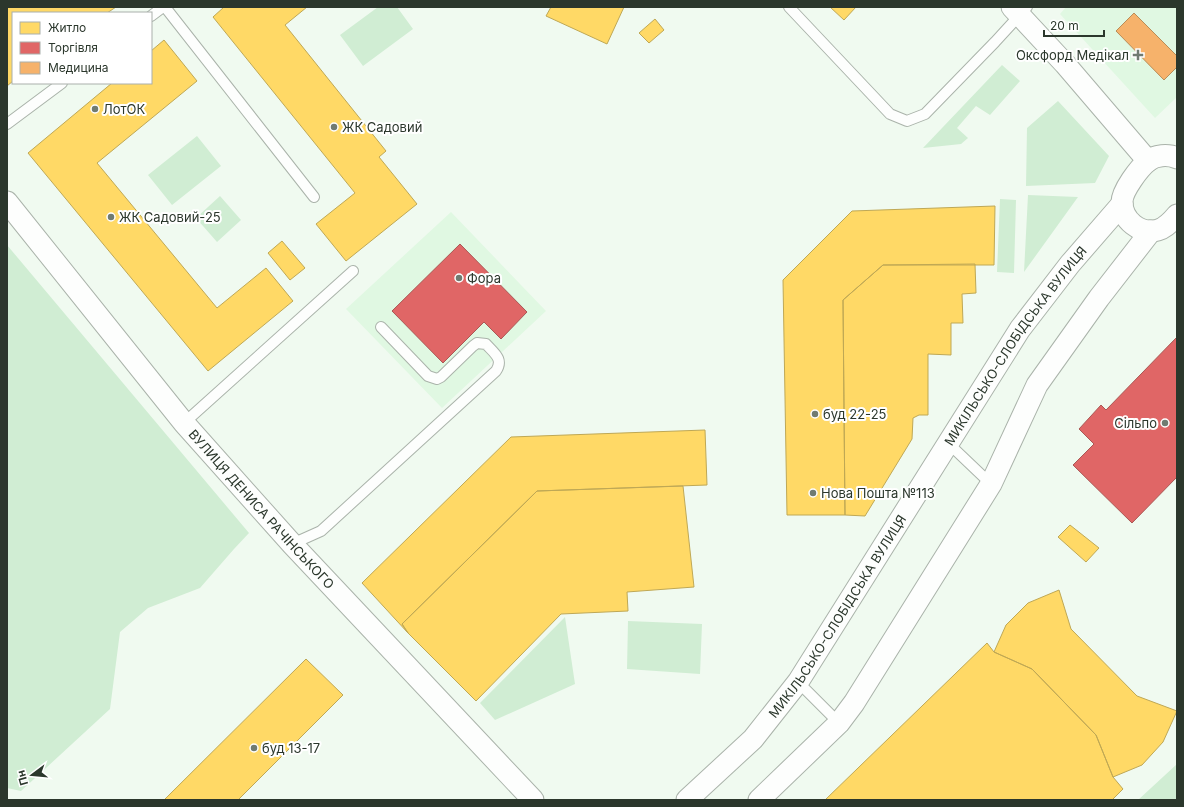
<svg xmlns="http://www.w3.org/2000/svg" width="1184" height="807" font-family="Inter,sans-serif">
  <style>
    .built { fill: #e0f8e2 }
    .green { fill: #d0edd3 }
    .homes { fill: #ffd966; stroke: #bfa855 }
    .shops { fill: #e06666; stroke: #aa5855 }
    .health { fill: #f6b26b; stroke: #b98d58 }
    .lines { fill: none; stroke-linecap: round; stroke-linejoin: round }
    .service-casing { stroke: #aab3aa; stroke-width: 12 }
    .minor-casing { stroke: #aab3aa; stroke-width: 23 }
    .service { stroke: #fdfefd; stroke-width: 10 }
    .minor { stroke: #fdfefd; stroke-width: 21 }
    .poi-dot { fill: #707b71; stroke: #fff; stroke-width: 1.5 }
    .labels { text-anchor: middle; stroke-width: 4; stroke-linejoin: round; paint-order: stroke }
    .poi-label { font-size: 13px; fill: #2b372c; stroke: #fff; text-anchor: start }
    .street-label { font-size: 13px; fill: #2b372c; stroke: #fff }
  </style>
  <rect width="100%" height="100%" fill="#f0faf0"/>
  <path class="built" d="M1066,7h111v90l-22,21 -95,-104z
    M451,212l95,99 -104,97 -96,-99z"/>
  <path class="green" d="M378,7h19l16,22 -50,37 -23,-31z
    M1002,65l18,16 -30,34 -14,-9 -19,22 11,10 -7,6 -38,4z
    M1058,101l51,55 -14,27 -69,3 1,-58z
    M197,136l24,30 -49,39 -24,-30z
    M1028,195l50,2 -54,75z
    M220,196l21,24 -24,22 -21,-24z
    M1000,199l16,1 -2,73 -17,-1z
    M7,245l242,288 -15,16 -34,39 -52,20 -28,24 -10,77 -89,82 -14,-3z
    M565,617l10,67 -80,36 -15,-17z
    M628,621l74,3 -2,50 -73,-5z
    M1177,764v36h-39z"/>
  <path class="homes" d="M7,7h109l-9,6h-94v68l-6,5z
    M224,7h83l-22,18 101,126 -7,6 38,47 -71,57 -30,-37 39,-31 -142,-176z
    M551,7h73l-17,37 -61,-28z
    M830,7h26l-12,13z
    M655,19l9,11 -15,13 -10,-10z
    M164,40l33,41 -100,82 120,145 49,-40 27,33 -85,70 -180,-218 84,-70h39v-32z
    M995,206l-1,59h-111l-40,35 2,215h-58l-4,-235 69,-69z
    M282,241l23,27 -15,12 -22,-27z
    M975,264l1,29 -14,1 1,29h-12v32l-23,-1v61h-9l-6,3 -1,21 -47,77 -20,-1 -2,-215 40,-35z
    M705,430l2,55 -170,6 -135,133 6,9 -46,-50 149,-146z
    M683,486l11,101 -67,5 1,19 -67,3 -85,87 -68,-68 -6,-9 135,-133z
    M1070,525l29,23 -13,14 -28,-25z
    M1059,590l12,39 66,67 40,15 -14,31 -21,23 -29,12 -17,-42 -64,-66 -38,-17 12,-27 22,-22z
    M987,643l7,9 38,17 64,66 17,42 10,12 -11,11h-287z
    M306,659l37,36 -105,105h-74z"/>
  <path class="shops" d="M460,244l67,68 -26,27 -17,-17 -41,41 -51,-52z
    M1177,337v140l-45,46 -59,-58 21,-21 -15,-15 22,-24 5,5z"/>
  <path class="health" d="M1134,13l43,43v11l-13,13 -48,-49z"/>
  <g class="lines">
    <defs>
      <path id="service" d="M165,7l149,190
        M789,7l101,107 17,7 18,-7 70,-72 32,-35
        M151,16l12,-9
        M7,124l55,-41
        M184,423l169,-152
        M948,443l43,41
        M292,544l29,-13 175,-160c8,-12 -2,-18 -10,-27l-9,-1 -4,3 -32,31 -4,2 -9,-3 -47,-49
        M798,682l41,41"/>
      <g id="minor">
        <path d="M1012,7l53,57 83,97"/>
        <path d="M1177,158c-9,-4 -22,-3 -29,3 -9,7 -26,30 -26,41 0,18 18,33 36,28 7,-2 14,-9 19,-15"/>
        <path id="s1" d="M7,202l177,221 108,121 241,256"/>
        <path id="s2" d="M687,800l66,-61 45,-57 222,-353 50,-65 52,-60"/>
        <path d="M759,800l80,-77 15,-20 137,-219 46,-99 62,-87 52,-67"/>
      </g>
    </defs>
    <use href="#service" class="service-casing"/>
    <use href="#minor" class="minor-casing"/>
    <use href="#service" class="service"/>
    <use href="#minor" class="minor"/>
  </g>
  <g class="poi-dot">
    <path d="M1136 49h4v4h4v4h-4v4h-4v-4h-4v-4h4z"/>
    <circle cx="95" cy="109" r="4"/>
    <circle cx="334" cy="127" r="4"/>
    <circle cx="111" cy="217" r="4"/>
    <circle cx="459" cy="278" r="4"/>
    <circle cx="815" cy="414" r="4"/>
    <circle cx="1165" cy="423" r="4"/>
    <circle cx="813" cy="493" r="4"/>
    <circle cx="254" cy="748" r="4"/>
  </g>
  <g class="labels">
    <g class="poi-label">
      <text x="1129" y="60" text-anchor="end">Оксфорд Медікал</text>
      <text x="103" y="114">ЛотОК</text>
      <text x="342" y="132">ЖК Садовий</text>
      <text x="119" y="222">ЖК Садовий-25</text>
      <text x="467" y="283">Фора</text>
      <text x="823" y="419">буд 22-25</text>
      <text x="1157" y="428" text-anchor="end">Сільпо</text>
      <text x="821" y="498">Нова Пошта №113</text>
      <text x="262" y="753">буд 13-17</text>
    </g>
    <g class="street-label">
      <text dy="5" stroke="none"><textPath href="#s2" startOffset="563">МИКІЛЬСЬКО-СЛОБІДСЬКА ВУЛИЦЯ</textPath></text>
      <text dy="5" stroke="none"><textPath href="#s1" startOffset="399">ВУЛИЦЯ ДЕНИСА РАЧІНСЬКОГО</textPath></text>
      <text dy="5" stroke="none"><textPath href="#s2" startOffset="239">МИКІЛЬСЬКО-СЛОБІДСЬКА ВУЛИЦЯ</textPath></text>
    </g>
  </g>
  <rect width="1184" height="807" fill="none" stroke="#2b372c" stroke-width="16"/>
  <rect x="12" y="12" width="140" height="72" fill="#ffffff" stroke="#aaafab"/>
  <rect x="20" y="22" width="20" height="12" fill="#ffd966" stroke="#aaafab"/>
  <text x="48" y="32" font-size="12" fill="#2b372c">Житло</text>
  <rect x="20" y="42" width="20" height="12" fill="#e06666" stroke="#aaafab"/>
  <text x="48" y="52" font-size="12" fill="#2b372c">Торгівля</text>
  <rect x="20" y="62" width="20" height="12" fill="#f6b26b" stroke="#aaafab"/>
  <text x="48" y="72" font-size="12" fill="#2b372c">Медицина</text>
  <g transform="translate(32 775) rotate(254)" stroke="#ffffff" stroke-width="3" paint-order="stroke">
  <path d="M0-3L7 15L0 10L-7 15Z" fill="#2b372c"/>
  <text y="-6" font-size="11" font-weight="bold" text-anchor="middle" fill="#2b372c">Пн</text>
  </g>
  <path d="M1044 30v6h60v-6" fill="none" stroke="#2b372c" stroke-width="2"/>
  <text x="1050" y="30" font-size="12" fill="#2b372c" stroke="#ffffff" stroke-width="3" paint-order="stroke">20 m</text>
</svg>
